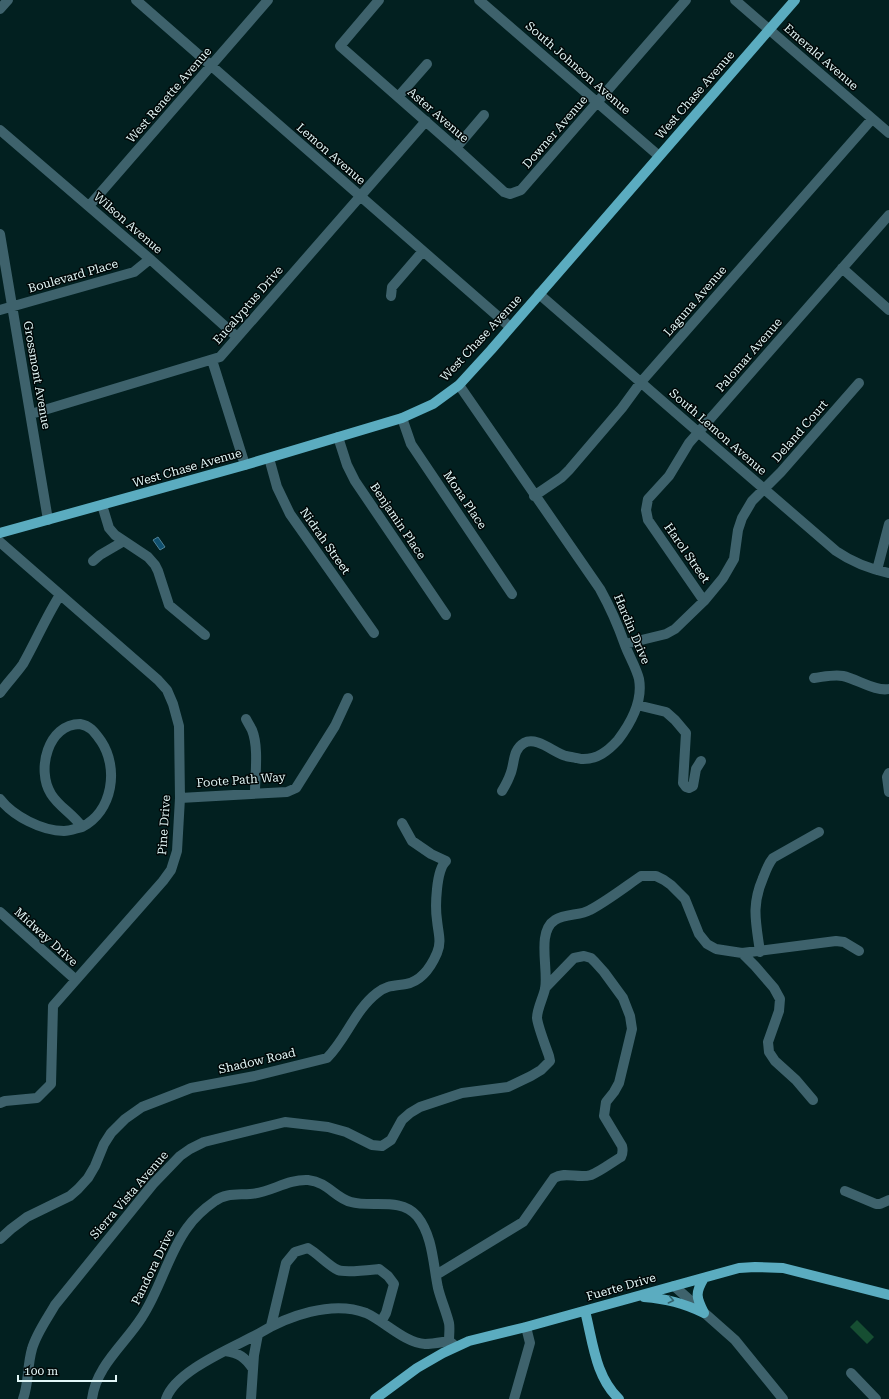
<svg xmlns="http://www.w3.org/2000/svg" width="889" height="1399" font-family="'Roboto Serif',serif">
  <style>
    .green { fill: #164e32 }
    .water { fill: #10506e; stroke: #4f8297 }
    .lines { fill: none; stroke-linecap: round; stroke-linejoin: round }
    .minor { stroke: #3e626c; stroke-width: 10 }
    .major { stroke: #5bacc0; stroke-width: 10 }
    .oneway { stroke: #32626d }
    .labels { text-anchor: middle; stroke-width: 3; stroke-linejoin: round; paint-order: stroke }
    .street-label { font-size: 12px; fill: #e2f7f7; stroke: #000808 }
  </style>
  <rect width="100%" height="100%" fill="#022020"/>
  <path class="green" d="M857,1320l17,17 -7,7 -17,-17z"/>
  <path class="water" d="M158,537l7,10 -5,3 -7,-10z"/>
  <g class="lines">
    <path class="minor" d="M136,0l374,327
      M379,0l-39,46 116,102 48,44 6,2 11,-4 165,-190
      M479,0l180,156
      M735,0l154,133
      M0,9l8,-9
      M398,97l29,-33
      M0,130l150,129 87,78
      M456,148l28,-33
      M89,206l179,-206
      M0,234l48,286
      M842,268l47,42
      M539,294l159,138 138,119c16,11 34,18 53,22
      M391,296l1,-9 31,-36
      M0,310l134,-38 16,-13
      M212,360l33,105
      M459,385l141,204c10,18 18,36 25,56 4,11 11,22 14,34 4,22 -8,44 -21,61 -10,11 -21,20 -37,19 -4,-1 -10,-2 -15,-3 -12,-3 -29,-20 -42,-13 -12,7 -9,21 -14,32 -2,6 -5,11 -8,16
      M31,414l189,-57 206,-236
      M402,418l9,26 101,150
      M338,437l9,28 8,16 91,134
      M269,458l8,29 13,27 84,119
      M534,496l28,-19 7,-7 53,-62 19,-26 231,-263
      M102,505l7,23 6,7 33,22 7,8 3,6 11,34 36,30
      M0,542l158,138 9,10 6,14 6,22 1,72 -3,53 -6,19 -8,11 -110,125 -2,78 -14,14 -32,3 -5,2
      M93,561l7,-6 24,-14
      M877,570l12,-46
      M704,601l-56,-81 -2,-10 2,-11 21,-23 20,-33 200,-228
      M625,644l41,-10 9,-5 29,-28 19,-23 11,-19 4,-29 4,-12 10,-17 29,-29 78,-89
      M814,678c9,-1 20,-4 29,-2 14,3 33,16 46,13
      M0,693c7,-10 16,-19 23,-29 13,-23 23,-47 37,-69
      M637,705l29,7 9,8 11,13 -3,50 3,4 3,1 4,-2 3,-17 5,-8
      M246,719c2,4 4,7 6,11 7,17 3,45 3,63
      M80,724c11,2 15,9 21,17 18,27 12,70 -19,86 -9,-13 -23,-20 -31,-33 -15,-24 -3,-70 29,-70z
      M889,773l-2,4 2,15
      M180,798l107,-6 9,-4 39,-62 13,-28
      M0,799c13,17 42,32 64,32 6,0 13,-3 18,-4
      M0,912l76,68
      M760,952c-4,-30 -9,-46 3,-74 3,-8 5,-14 10,-20l46,-26
      M742,953l13,13 19,22 6,11 -1,12 -11,31 1,10 6,9 21,19 17,20
      M845,1191l31,13h4l9,-4
      M0,1239l11,-10 16,-12 43,-21 8,-7 10,-11 7,-12 9,-22 7,-11 14,-14 17,-12 49,-19 64,-12 72,-18c19,-19 28,-48 50,-65 10,-8 17,-7 29,-9 16,-3 25,-17 31,-31 5,-11 1,-21 0,-33 -2,-13 -1,-50 9,-59l-15,-7 -19,-13 -10,-18
      M436,1275l87,-53 31,-44c11,-7 24,1 37,-3 10,-4 20,-12 30,-18 2,-4 2,-7 1,-11l-18,-30 2,-14 8,-10 5,-9 13,-54 -2,-13 -7,-18 -19,-26 -9,-10 -4,-4 -7,-2 -10,2 -29,30
      M674,1286l61,54 48,59
      M271,1326l15,-63 9,-11 13,-4c9,5 22,19 30,22 8,3 31,0 41,-1l9,7 6,8 -8,29 -5,9
      M225,1351c14,2 20,6 28,18
      M851,1373l25,26
      M23,1399c6,-16 4,-33 9,-50 4,-15 15,-30 23,-44l98,-121 27,-28 10,-7 14,-7 81,-20 43,5 18,5 26,13 10,1 9,-6 11,-20 8,-7 10,-6 42,-14 46,-6 23,-11 10,-6 9,-9 -1,-5c-3,-9 -11,-29 -12,-38 0,-9 6,-20 8,-29 4,-19 -9,-57 10,-69 11,-7 25,-4 35,-10 17,-9 35,-23 51,-34h15l8,4 7,5 14,14 14,35 8,10 9,5 26,4 94,-12 8,1 15,9
      M92,1399c4,-33 33,-55 50,-82 18,-27 26,-63 45,-89 7,-10 18,-20 28,-27 10,-8 23,-6 35,-7 20,-1 37,-15 58,-14 20,2 27,18 43,22 21,6 49,-5 66,14 16,20 16,48 21,72 3,12 8,23 11,35 1,5 0,12 0,18
      M166,1399c9,-28 66,-51 92,-65
      M251,1399l3,-44 4,-21c29,-18 74,-34 108,-21 18,8 39,30 59,31 8,0 17,-2 24,-3l4,3
      M514,1399l16,-56 -4,-16"/>
    <path class="major" d="M0,533l245,-68 157,-47 31,-14 26,-19 32,-35 304,-350
      M704,1278c-9,15 -8,19 0,35
      M644,1297c23,2 39,6 60,16
      M585,1311c8,31 10,65 34,88
      M375,1399l42,-31 26,-15 26,-12 57,-14 213,-59 16,-1 28,1 106,27"/>
  </g>
  <defs><path id="oneway-chevron" d="M-2-3.5L2.5 0L-2 3.5" fill="none" stroke-width="1.6" stroke-linecap="round" stroke-linejoin="round"/></defs>
  <use class="oneway" href="#oneway-chevron" transform="translate(671 1300) rotate(12)"/>
  <g class="labels">
    <g class="street-label">
      <text transform="translate(821 57) rotate(41)" y="4">Emerald Avenue</text>
      <text transform="translate(578 68) rotate(41)" y="4">South Johnson Avenue</text>
      <text transform="translate(169 95) rotate(-49)" y="4">West Renette Avenue</text>
      <text transform="translate(695 95) rotate(-49)" y="4">West Chase Avenue</text>
      <text transform="translate(438 115) rotate(41)" y="4">Aster Avenue</text>
      <text transform="translate(555 132) rotate(-49)" y="4">Downer Avenue</text>
      <text transform="translate(331 154) rotate(41)" y="4">Lemon Avenue</text>
      <text transform="translate(128 223) rotate(41)" y="4">Wilson Avenue</text>
      <text transform="translate(73 276) rotate(-16)" y="4">Boulevard Place</text>
      <text transform="translate(695 301) rotate(-49)" y="4">Laguna Avenue</text>
      <text transform="translate(248 305) rotate(-49)" y="4">Eucalyptus Drive</text>
      <text transform="translate(481 338) rotate(-47)" y="4">West Chase Avenue</text>
      <text transform="translate(749 355) rotate(-49)" y="4">Palomar Avenue</text>
      <text transform="translate(37 375) rotate(80)" y="4">Grossmont Avenue</text>
      <text transform="translate(800 431) rotate(-49)" y="4">Deland Court</text>
      <text transform="translate(718 432) rotate(41)" y="4">South Lemon Avenue</text>
      <text transform="translate(187 468) rotate(-16)" y="4">West Chase Avenue</text>
      <text transform="translate(465 500) rotate(56)" y="4">Mona Place</text>
      <text transform="translate(398 521) rotate(56)" y="4">Benjamin Place</text>
      <text transform="translate(325 541) rotate(55)" y="4">Nidrah Street</text>
      <text transform="translate(687 553) rotate(55)" y="4">Harol Street</text>
      <text transform="translate(632 629) rotate(67)" y="4">Hardin Drive</text>
      <text transform="translate(241 780) rotate(-4)" y="4">Foote Path Way</text>
      <text transform="translate(164 825) rotate(-86)" y="4">Pine Drive</text>
      <text transform="translate(46 937) rotate(42)" y="4">Midway Drive</text>
      <text transform="translate(257 1061) rotate(-13)" y="4">Shadow Road</text>
      <text transform="translate(129 1195) rotate(-49)" y="4">Sierra Vista Avenue</text>
      <text transform="translate(153 1267) rotate(-64)" y="4">Pandora Drive</text>
      <text transform="translate(621 1287) rotate(-16)" y="4">Fuerte Drive</text>
    </g>
  </g>
  <path d="M18 1375v6h98v-6" fill="none" stroke="#e2f7f7" stroke-width="2"/>
  <text x="24" y="1375" font-size="12" fill="#e2f7f7" stroke="#000808" stroke-width="3" paint-order="stroke">100 m</text>
</svg>
